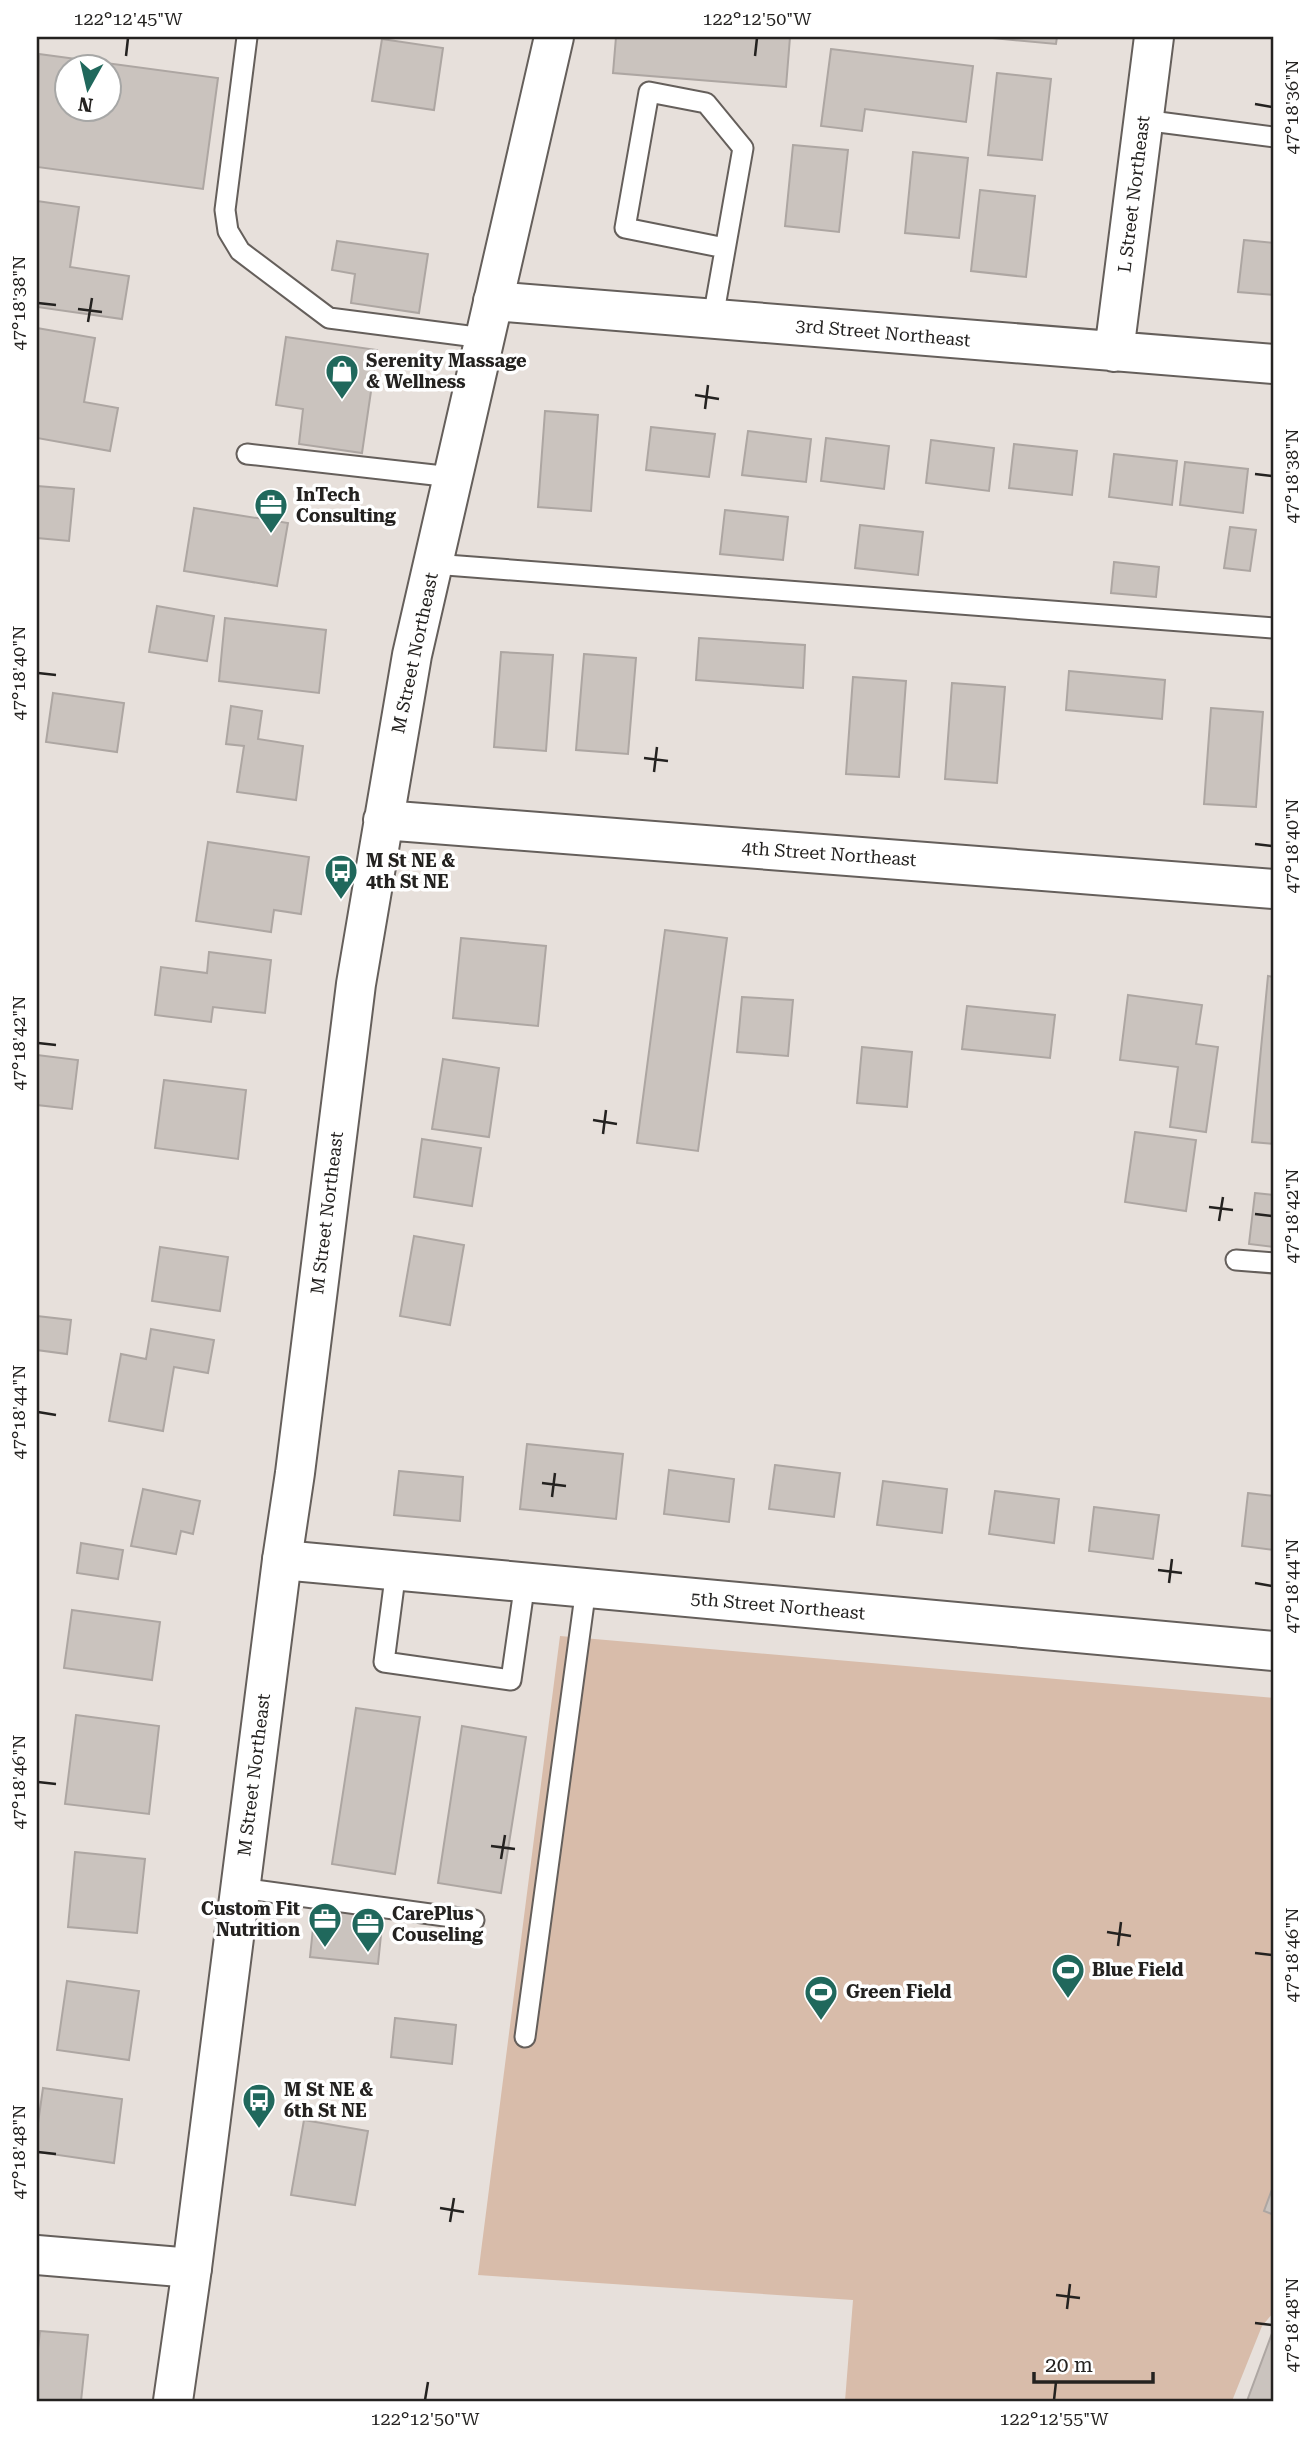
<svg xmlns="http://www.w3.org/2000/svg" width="1311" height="2438" font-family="'Roboto Serif',serif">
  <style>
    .park { fill: #d8bcaa }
    .building { fill: #cac3be; stroke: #ada6a2; stroke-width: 2; fill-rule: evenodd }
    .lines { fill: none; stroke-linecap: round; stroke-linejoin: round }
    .lane-casing { stroke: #655f5b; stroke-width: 23 }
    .street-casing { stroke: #655f5b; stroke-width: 42 }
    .secondary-casing { stroke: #655f5b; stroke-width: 42 }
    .lane { stroke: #fff; stroke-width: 19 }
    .street { stroke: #fff; stroke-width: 38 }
    .secondary { stroke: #fff; stroke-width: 38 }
    .ticks { fill: none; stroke: #242220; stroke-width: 2.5 }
    .labels { text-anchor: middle; stroke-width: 7; stroke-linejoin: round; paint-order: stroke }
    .street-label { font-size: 18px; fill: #242220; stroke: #fff }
    .poi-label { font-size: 18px; font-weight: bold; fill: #242220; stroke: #fff; text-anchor: start }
    .neatline { fill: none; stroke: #242220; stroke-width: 2.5 }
    .ticks-label { font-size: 18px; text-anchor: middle; fill: #242220 }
  </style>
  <rect width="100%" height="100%" fill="#e7e0db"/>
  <path class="park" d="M560,1636l714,62v614l-12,14 -30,75h-387l8,-101 -375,-25z"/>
  <path class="building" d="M616,37h174l-4,50 -173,-14z
    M982,37h75l-1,7z
    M382,39l61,9 -9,62 -62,-9z
    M831,49l142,17 -7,56 -101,-13 -3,22 -41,-5z
    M39,54l179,24 -15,111 -166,-22zM66,66h42v42h-42z
    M997,73l54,6 -9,81 -54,-5z
    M793,145l55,5 -9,82 -54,-6z
    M913,152l55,6 -9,80 -54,-5z
    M980,190l55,6 -9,81 -55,-6z
    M37,201l42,6 -9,60 59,9 -7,43 -85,-12z
    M1244,240l30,3v52l-36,-3z
    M337,241l91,13 -9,59 -68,-10 4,-29 -23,-4z
    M37,328l58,10 -11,64 34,6 -8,43 -73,-13z
    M286,337l91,13 -15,103 -63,-9 4,-35 -27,-4z
    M545,411l53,4 -7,96 -53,-4z
    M651,427l64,7 -6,43 -63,-7z
    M748,431l63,8 -5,43 -64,-7z
    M826,438l63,8 -5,43 -63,-8z
    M931,440l63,8 -5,43 -63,-8z
    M1014,444l63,7 -5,44 -63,-7z
    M1114,454l63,7 -5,44 -63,-8z
    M1185,462l63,7 -5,44 -63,-8z
    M37,486l37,3 -5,52 -32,-3z
    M194,508l94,15 -11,63 -93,-15z
    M725,510l63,7 -5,43 -63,-6z
    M860,525l63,7 -5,43 -63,-7z
    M1230,527l26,3 -6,41 -26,-3z
    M1114,562l45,5 -3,30 -45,-4z
    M157,606l57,10 -7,45 -58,-9z
    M225,618l101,12 -7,63 -100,-12z
    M699,638l106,7 -2,43 -107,-8z
    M501,652l52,3 -7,96 -52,-4z
    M584,654l52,4 -8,96 -52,-4z
    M1069,671l96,9 -3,39 -96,-9z
    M853,677l53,4 -7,96 -53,-3z
    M952,683l53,4 -8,96 -52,-4z
    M53,693l71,10 -7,49 -71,-10z
    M231,706l31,5 -4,28 45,7 -7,54 -59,-8 7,-46 -18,-2z
    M1211,708l52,4 -7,95 -52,-3z
    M208,842l101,15 -8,57 -27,-4 -3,22 -75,-11z
    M665,930l62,8 -29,213 -61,-8z
    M461,938l85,8 -8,80 -85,-8z
    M209,952l62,8 -6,53 -52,-6 -2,15 -56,-7 6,-48 46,6z
    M1268,976l6,1v167l-22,-2z
    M1128,995l74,10 -6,39 22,3 -12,85 -36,-5 8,-60 -58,-7z
    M742,997l51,3 -5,56 -51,-4z
    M967,1006l88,9 -5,43 -88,-9z
    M862,1047l50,5 -5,55 -50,-4z
    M37,1055l41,5 -6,49 -35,-4z
    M443,1059l56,9 -10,69 -57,-8z
    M164,1080l82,10 -8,69 -83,-11z
    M1135,1132l61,8 -10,71 -61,-9z
    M422,1139l59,9 -9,58 -58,-9z
    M1255,1193l19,2v52l-25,-3z
    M414,1236l50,9 -14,80 -50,-9z
    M160,1247l68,10 -8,54 -68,-10z
    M37,1316l34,4 -4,34 -30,-4z
    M151,1329l63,11 -6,33 -34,-6 -11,64 -54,-10 12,-67 25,5z
    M527,1444l96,10 -7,65 -96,-10z
    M775,1465l65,8 -6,44 -65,-8z
    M669,1470l65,9 -5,43 -65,-8z
    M399,1471l64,6 -3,44 -66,-6z
    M883,1481l64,8 -5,44 -65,-8z
    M143,1489l57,12 -7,33 -12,-3 -5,23 -45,-8z
    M995,1491l64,8 -5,44 -65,-9z
    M1248,1493l26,3v54l-32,-4z
    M1094,1507l65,8 -6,44 -64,-8z
    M81,1543l42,7 -5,29 -41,-6z
    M72,1610l88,12 -8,58 -88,-12z
    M356,1708l64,9 -25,157 -63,-10z
    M76,1715l83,11 -10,88 -84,-10z
    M462,1726l64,11 -25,156 -63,-10z
    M75,1852l70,7 -8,74 -69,-6z
    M315,1909l68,7 -5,48 -68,-7z
    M67,1981l72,10 -10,69 -72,-10z
    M395,2018l61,7 -4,39 -61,-7z
    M43,2088l79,11 -8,64 -77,-11v-22z
    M304,2120l64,11 -13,74 -64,-10z
    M1274,2184v31l-10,-4z
    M1274,2328v73h-27z
    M40,2331l48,4 -7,66h-44v-42z"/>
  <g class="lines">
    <defs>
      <path id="lane" d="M247,37l-22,173 3,21 12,20 89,67 155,20
        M1143,120l131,17
        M713,318l30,-170 -37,-45 -57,-11 -24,136 100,20
        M247,454l205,23
        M433,564l841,64
        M1236,1260l38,3
        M396,1570l-12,92 127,18 14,-98
        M240,1888l234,32
        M525,2037l61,-449"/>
      <path id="street" d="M493,301l781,63
        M1114,352l40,-315
        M282,1560l992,91
        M37,2255l155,13"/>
      <path id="secondary" d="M383,820l891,69
        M173,2401l19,-133 90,-708 13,-87 61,-489 56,-329 142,-618"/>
    </defs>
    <use href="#lane" class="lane-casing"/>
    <use href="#street" class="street-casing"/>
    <use href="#secondary" class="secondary-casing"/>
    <use href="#lane" class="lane"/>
    <use href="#street" class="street"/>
    <use href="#secondary" class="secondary"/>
  </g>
  <path class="ticks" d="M126,56l2,-18M755,56l2,-18M1255,104l17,3M38,303l18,2M78,309l24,3M88,322l4,-24M695,395l24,4M705,409l3,-24M1255,474l17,2M38,673l18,2M644,758l24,3M654,772l3,-25M1255,844l17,2M38,1043l18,2M593,1120l24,4M603,1134l3,-24M1209,1207l24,3M1255,1214l17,2M1219,1221l4,-24M38,1412l18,3M542,1483l24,3M552,1497l3,-24M1158,1570l24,3M1169,1583l3,-24M1255,1583l17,3M38,1782l18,2M491,1846l24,3M501,1859l4,-24M1107,1932l24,4M1118,1946l3,-24M1255,1953l17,2M38,2152l18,2M440,2208l24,4M450,2222l4,-24M1056,2295l24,3M1067,2309l3,-25M1255,2323l17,2M425,2400l3,-18M1054,2400l2,-18"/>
  <defs>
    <symbol id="shop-pin" viewBox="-11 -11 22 30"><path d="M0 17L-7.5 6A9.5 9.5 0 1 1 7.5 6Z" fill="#20685c" stroke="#fff"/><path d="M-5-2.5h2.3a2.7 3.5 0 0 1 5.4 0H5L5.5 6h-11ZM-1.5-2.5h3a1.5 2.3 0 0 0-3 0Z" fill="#fff"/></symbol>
    <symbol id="office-pin" viewBox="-11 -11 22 30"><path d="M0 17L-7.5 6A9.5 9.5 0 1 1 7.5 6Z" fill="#20685c" stroke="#fff"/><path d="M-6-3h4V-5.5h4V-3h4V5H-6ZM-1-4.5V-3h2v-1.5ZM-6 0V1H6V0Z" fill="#fff"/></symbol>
    <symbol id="bus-pin" viewBox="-11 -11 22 30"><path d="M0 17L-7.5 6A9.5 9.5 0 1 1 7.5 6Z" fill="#20685c" stroke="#fff"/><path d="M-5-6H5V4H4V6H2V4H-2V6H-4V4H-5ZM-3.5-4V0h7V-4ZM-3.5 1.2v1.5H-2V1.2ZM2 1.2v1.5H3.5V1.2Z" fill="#fff"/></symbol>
    <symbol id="stadium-pin" viewBox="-11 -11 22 30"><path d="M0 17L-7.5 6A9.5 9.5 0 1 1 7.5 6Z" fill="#20685c" stroke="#fff"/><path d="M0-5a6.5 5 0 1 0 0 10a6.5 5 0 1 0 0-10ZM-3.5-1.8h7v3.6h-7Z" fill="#fff"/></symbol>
  </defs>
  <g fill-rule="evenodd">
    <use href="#shop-pin" x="323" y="352" width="38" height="52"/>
    <use href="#office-pin" x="252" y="486" width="38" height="52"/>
    <use href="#bus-pin" x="322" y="852" width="38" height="52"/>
    <use href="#office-pin" x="306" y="1900" width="38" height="52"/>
    <use href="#office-pin" x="349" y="1905" width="38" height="52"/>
    <use href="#stadium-pin" x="1049" y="1951" width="38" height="52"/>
    <use href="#stadium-pin" x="802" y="1973" width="38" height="52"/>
    <use href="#bus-pin" x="240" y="2081" width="38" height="52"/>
  </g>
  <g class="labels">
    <g class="street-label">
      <text transform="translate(1134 194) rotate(-83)" y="6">L Street Northeast</text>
      <text transform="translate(883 333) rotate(5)" y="6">3rd Street Northeast</text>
      <text transform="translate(415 653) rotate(-78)" y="6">M Street Northeast</text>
      <text transform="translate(829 854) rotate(4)" y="6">4th Street Northeast</text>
      <text transform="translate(327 1213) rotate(-83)" y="6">M Street Northeast</text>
      <text transform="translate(778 1606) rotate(5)" y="6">5th Street Northeast</text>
      <text transform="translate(254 1775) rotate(-83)" y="6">M Street Northeast</text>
    </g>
    <g class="poi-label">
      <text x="366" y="367">Serenity Massage<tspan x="366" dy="21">&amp; Wellness</tspan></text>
      <text x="296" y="501">InTech<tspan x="296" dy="21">Consulting</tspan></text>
      <text x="366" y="867">M St NE &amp;<tspan x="366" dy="21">4th St NE</tspan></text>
      <text x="300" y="1915" text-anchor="end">Custom Fit<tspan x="300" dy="21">Nutrition</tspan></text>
      <text x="392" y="1920">CarePlus<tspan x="392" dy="21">Couseling</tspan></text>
      <text x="1092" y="1976">Blue Field</text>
      <text x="846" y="1998">Green Field</text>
      <text x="284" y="2096">M St NE &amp;<tspan x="284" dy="21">6th St NE</tspan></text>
    </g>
  </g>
  <rect width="1311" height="2438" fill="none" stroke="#ffffff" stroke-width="77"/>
  <g transform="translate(88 88) rotate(188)"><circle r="33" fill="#ffffff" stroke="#a7a7a6" stroke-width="2"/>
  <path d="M0-5L12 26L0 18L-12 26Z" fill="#20685c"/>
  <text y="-10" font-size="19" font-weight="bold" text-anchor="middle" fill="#242220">N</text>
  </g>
  <path d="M1034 2372v10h119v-10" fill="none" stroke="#242220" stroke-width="3.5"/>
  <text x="1045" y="2372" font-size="21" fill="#242220" stroke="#ffffff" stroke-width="5" paint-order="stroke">20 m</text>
  <rect x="38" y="38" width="1234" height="2362" class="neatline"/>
  <g class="ticks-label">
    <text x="128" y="25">122°12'45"W</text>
    <text x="757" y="25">122°12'50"W</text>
    <text transform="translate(1292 107) rotate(-90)" y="6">47°18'36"N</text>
    <text transform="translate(19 303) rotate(-90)" y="6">47°18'38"N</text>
    <text transform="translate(1292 476) rotate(-90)" y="6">47°18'38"N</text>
    <text transform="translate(19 673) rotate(-90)" y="6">47°18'40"N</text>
    <text transform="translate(1292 846) rotate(-90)" y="6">47°18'40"N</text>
    <text transform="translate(19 1043) rotate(-90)" y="6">47°18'42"N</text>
    <text transform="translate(1292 1216) rotate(-90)" y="6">47°18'42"N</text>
    <text transform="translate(19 1412) rotate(-90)" y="6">47°18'44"N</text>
    <text transform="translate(1292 1586) rotate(-90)" y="6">47°18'44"N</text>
    <text transform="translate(19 1782) rotate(-90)" y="6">47°18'46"N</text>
    <text transform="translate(1292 1955) rotate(-90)" y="6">47°18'46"N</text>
    <text transform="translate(19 2152) rotate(-90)" y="6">47°18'48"N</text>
    <text transform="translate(1292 2325) rotate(-90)" y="6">47°18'48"N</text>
    <text x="425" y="2425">122°12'50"W</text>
    <text x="1054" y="2425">122°12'55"W</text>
  </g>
</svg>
